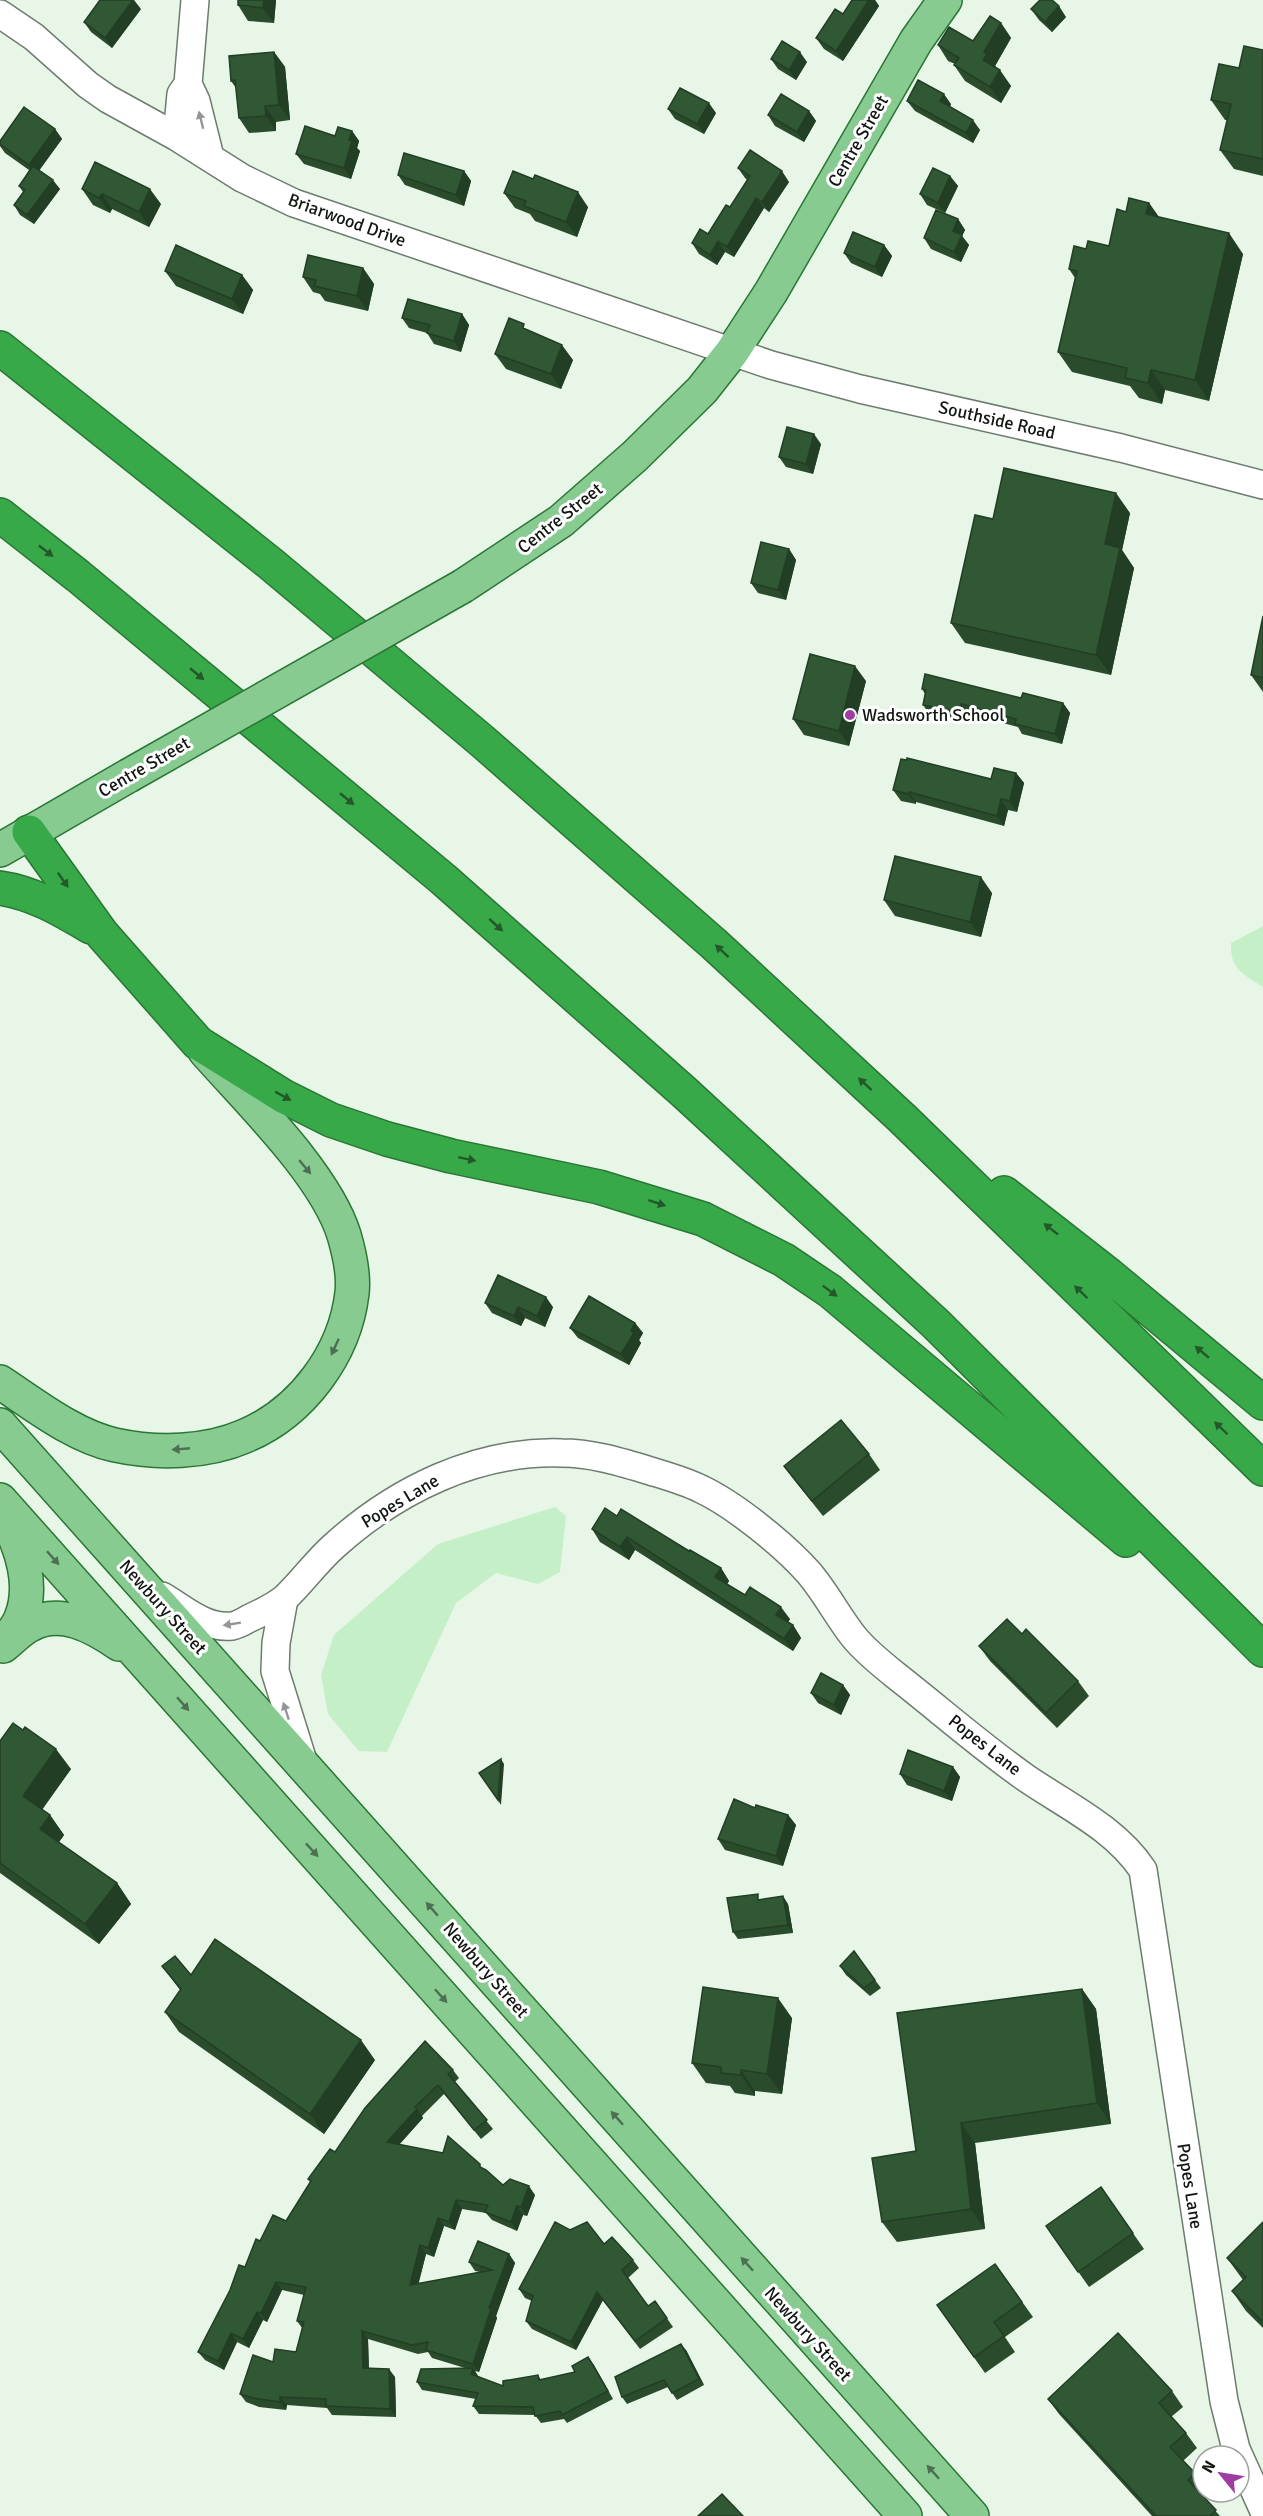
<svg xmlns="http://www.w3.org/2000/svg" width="1263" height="2516" font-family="Signika,sans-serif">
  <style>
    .green { fill: #c5f0c7 }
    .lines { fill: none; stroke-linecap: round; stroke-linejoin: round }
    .minor-casing { stroke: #6e7c6f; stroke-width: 30 }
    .major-casing { stroke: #2a7635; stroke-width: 36 }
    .highway-casing { stroke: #2a7635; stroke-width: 36 }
    .minor { stroke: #fff; stroke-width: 27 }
    .major { stroke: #87cb91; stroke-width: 33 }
    .highway { stroke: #37a948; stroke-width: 33 }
    .major-bridge-casing { stroke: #2a7635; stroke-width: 36; stroke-linecap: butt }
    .major-bridge { stroke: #87cb91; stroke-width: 33 }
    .wall { fill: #2a4c2d }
    .shaded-wall { fill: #223e24 }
    .building { fill: #315834; stroke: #223e24; stroke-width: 1.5 }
    .oneway { fill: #949694 }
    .oneway2 { fill: #22582a }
    .oneway3 { fill: #4c7051 }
    .poi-dot { fill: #9e3ca3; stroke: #fff; stroke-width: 2 }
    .labels { text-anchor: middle; stroke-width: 6; stroke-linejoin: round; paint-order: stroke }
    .street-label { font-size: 18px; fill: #111611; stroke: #fff }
    .poi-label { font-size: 18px; fill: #111611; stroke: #fff; text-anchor: start }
  </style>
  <rect width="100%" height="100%" fill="#e7f6e7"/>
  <path class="green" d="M1263,926v61c-20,-13 -33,-17 -32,-44z
    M555,1507l11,9 -6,56 -22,12 -42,-11 -40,30 -69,149 -28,-1 -31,-37 -7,-39 13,-40 104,-91z"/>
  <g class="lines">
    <defs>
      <path id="minor" d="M195,0l-7,84 8,17 14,56
        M0,14l34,23 54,48 20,14 69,38 65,41 52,25 477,162 89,24 261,59 142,37
        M177,137l4,-43 7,-10
        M162,1596c21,12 43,33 70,30 5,-1 11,-4 16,-7 13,-6 26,-12 37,-21 17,-16 31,-36 49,-52 62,-56 143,-96 228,-93 28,0 55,8 82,16 19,6 39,11 57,20 34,16 83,56 108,84 17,20 29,44 45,64 12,15 30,29 45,41 42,33 83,69 127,100 41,28 89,50 117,92l81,531 12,48 27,60
        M284,1599l-8,44 -1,28 28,90"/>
      <path id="major" d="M463,586l98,-65 74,-65 67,-66 30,-38 39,-60 145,-251 29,-41
        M0,850l128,-74
        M0,1382c35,23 74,54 115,63 42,9 91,8 130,-9 57,-24 100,-82 107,-143 2,-17 -3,-41 -8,-58 -19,-61 -96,-135 -139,-184
        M0,1425l972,1091
        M0,1500l905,1016
        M6,1642c5,-8 12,-16 15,-24 13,-32 1,-70 -15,-99
        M3,1646c9,-7 17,-16 27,-21 30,-17 63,1 89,19"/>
      <path id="highway" d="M0,348l271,216 211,177 232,203 189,175 360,350
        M0,515l78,61 365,303 241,213 252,232 327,326
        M29,832l73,102 96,109 85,53 48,24 56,19 64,17 148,31 104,32 81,41 46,31 296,249
        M0,888c34,5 62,22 91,39
        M1004,1193l105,82 154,128"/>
    </defs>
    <use href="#minor" class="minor-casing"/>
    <use href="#major" class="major-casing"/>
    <use href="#highway" class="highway-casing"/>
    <use href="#minor" class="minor"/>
    <use href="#major" class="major"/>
    <use href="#highway" class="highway"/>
    <defs>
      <path id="major-bridge" d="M128,776l335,-190"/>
    </defs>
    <use href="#major-bridge" class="major-bridge-casing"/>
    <use href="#major-bridge" class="major-bridge"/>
  </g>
  <path class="wall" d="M276,0l-2,23 -26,-2 -10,-16z
    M852,0h23l4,6 -36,55 -19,-12 -8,-11 27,-24z
    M141,9l-29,39 -21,-16 -7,-10z
    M1031,9l35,8 -14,15 -13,-12z
    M1001,23l10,15 -16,28 16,20 -10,17 -36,-22 -11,-16 1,-1 -7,-3 -10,-16 35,-4z
    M1263,50v126l-29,-7 -14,-19 7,-30h-2l-14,-20z
    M274,52l11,15 5,53 -14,2v9l-27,2 -10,-15 -3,-30 -5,-7z
    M771,59l36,3 -11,18 -18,-11z
    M907,101l44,3 -1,3 30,23 -7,13 -58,-32z
    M668,109l48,4 -12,21 -29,-15z
    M809,111l7,10 -12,21 -29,-16 -7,-11z
    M55,129l7,10 -23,31 21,19 -26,35 -14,-9 -6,-10 9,-13 -4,-6 10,-16 -24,-17 -5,-7v-5z
    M352,131l7,10 -2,7 3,3 -9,28 -47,-15 -8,-10 39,-18z
    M738,168l51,14 -20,30 -5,-4 -30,49 -9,-5 -8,13 -18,-11 -7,-11 16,-9 22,-27 17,-27 -2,-2z
    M464,171l7,10 -7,25 -59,-21 -7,-10z
    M950,176l8,10 -13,27 -18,-8 -7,-11z
    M82,189l79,15 -12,23 -37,-18 -2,4 -17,-8z
    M504,193l84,14 -11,30 -42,-16 -5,-7 -15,-6z
    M1149,203l10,14 84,37 -34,147 -44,-11 -3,14 -23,-6 -9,-12 -58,-14 -14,-20 17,-74 -6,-9 17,-20 23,-3 17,-34z
    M958,219l7,11 -3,6 7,9 -8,17 -30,-13 -7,-11z
    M884,245l8,11 -10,21 -31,-14 -7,-10z
    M363,268l11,16 -6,27 -43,-10 -5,-7 -7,-2 -10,-15z
    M165,271l77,4 11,15 -10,24 -67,-28z
    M462,314l7,11 -8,27 -27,-8 -7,-11 -18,-5 -7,-10z
    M529,331l44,29 -12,29 -55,-20 -11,-15z
    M821,444l-8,30 -27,-7 -7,-10z
    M1130,513l-8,37 12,18 -23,107 -146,-32 -14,-20 42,-104z
    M789,549l7,11 -10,40 -28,-7 -7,-10z
    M1263,616v76l-12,-17z
    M866,681l-17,65 -45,-11 -11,-16z
    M922,689l141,14 7,10 -8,31 -40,-10 -4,-7 -50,-13 -2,8 -36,-7 -7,-10 2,-11z
    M1016,773l8,10 -7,29 -9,-2 -4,16 -88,-24v2l-15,-3 -8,-11 98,-11z
    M992,893l-11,44 -86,-21 -11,-16z
    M485,1303l68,4 -8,20 -20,-9 -4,8 -29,-13z
    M635,1323l8,10 -4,7 2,3 -12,22 -51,-27 -8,-10z
    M869,1454l11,16 -57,46 -28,-35 -11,-15z
    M617,1516l104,52 8,13 -2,3 18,11 45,24 -2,3 5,3 8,13 -8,13 -158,-101 -6,10 -29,-18 -8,-13z
    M1022,1634l56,47 11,15 -32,32 -67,-67 -11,-15z
    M843,1685l7,10 -9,20 -23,-12 -7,-10z
    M0,1741l71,28 -29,41 8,5 14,20 -5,7 58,41 14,21 -32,40 -99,-71z
    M953,1767l7,10 -8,24 -45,-16 -7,-11z
    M755,1808l33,7 8,10 -13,41 -58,-16 -7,-11z
    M762,1900l26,4 5,29 -55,6 -5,-7z
    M162,1966l213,94 -51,74 -145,-102 -14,-20 15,-22z
    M840,1966l35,14 6,8 -11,8 -24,-21z
    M1082,1989l14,20 15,115 -136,19 10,86 -88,13 -15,-20 34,-71z
    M792,2018l-10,76 -27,-3v5l-20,-3 -5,-7 -24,-3 -14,-20z
    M453,2070l6,8 -4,4 38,47 -12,10 -37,-45 -22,22 1,2 -24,27 84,23 20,17 32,10 -8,21 -4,-1 -6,16 -25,-11 -6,-7 -24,-4 -7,21 -11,-4 -10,31 -8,-3 -8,30 62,-12 -5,-1 -6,-9 40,-8 6,9 -19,53 1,2 -18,54 -4,-1 3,5v1l25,9 35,-11 3,5 34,-8 13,-15 25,42 -46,24 -3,-4 -23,4 -6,-8 -56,-1 -6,-8 3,-7 -54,-9 -5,-8 48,-14 -33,-10 -4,-6 -10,2 -50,-15 1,30 26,8 1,40 -64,-2 -5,-7 -40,-3 -1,5 -27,-3 -13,-5 -6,-8 33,-32 23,-10 6,-24 -5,-7 7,-26 -22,-5 -15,32 -4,-2 -14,28 -12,-6 -13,28 -19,-10 -7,-8 62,-111 26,-20 24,-39 -2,-3 27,-27z
    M1101,2187l43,62 -55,38 -43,-61z
    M1263,2222v106l-17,-17 -14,-20 11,-11 -16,-22z
    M570,2230l34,14 29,16 6,8 -11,10 20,28 7,-5 18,26 -33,22 -37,-49 -27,50 -44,-21 -6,-8 6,-20 -7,-3 -6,-9z
    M995,2264l38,53 -28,20 10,15 -30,21 -48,-68z
    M686,2350l18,35 -27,15 -9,-13 -41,17 -5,-7z
    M1172,2391l11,16 -12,10 15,16 11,15 -14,13 12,12 8,12v6l-3,3 20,22h-68l-93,-102 -11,-15z"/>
  <path class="shaded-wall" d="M133,0h1l7,9 -29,39 -7,-10z
    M264,0h12l-2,23 -11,-15z
    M869,0h6l4,6 -36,55 -7,-10z
    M1059,6l7,11 -14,15 -7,-10z
    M1001,23l10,15 -16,28 3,3 -15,-9 1,-8z
    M274,52l11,15 5,53 -11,-15z
    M800,52l7,10 -11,18 -7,-10z
    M1000,70l11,16 -10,17 -11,-16z
    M944,94l7,10 -4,7 -7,-10z
    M709,103l7,10 -12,21 -7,-10z
    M265,106l11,16v9l-10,-15z
    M809,111l7,10 -12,21 -7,-10z
    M973,120l7,10 -7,13 -7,-10z
    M55,129l7,10 -26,36 -7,-10z
    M352,131l7,10 -2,7 3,3 -9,28 -7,-11 5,-28z
    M464,171l7,10 -7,25 -8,-11z
    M782,171l7,11 -20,30 -7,-10z
    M950,176l8,10 -13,27 -7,-10z
    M53,180l7,9 -26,35 -7,-9z
    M150,189l11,15 -12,23 -10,-15z
    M578,192l10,15 -11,30 -11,-15z
    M102,194l10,15 -2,4 -11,-15z
    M756,198l8,10 -30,49 -7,-10z
    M1149,203l14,20 -17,-9z
    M958,219l7,11 -3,6 7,9 -8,17 -7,-10 -1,-21z
    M1229,233l14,21 -34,147 -14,-21z
    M718,241l7,11 -8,13 -7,-10z
    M884,245l8,11 -10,21 -7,-10z
    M363,268l11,16 -6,27 -11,-15z
    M242,275l11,15 -10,24 -11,-15z
    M462,314l7,11 -8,27 -7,-11z
    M562,345l11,15 -12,29 -10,-15z
    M1151,370l14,20 -3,14 -14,-21z
    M814,434l7,10 -8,30 -7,-10z
    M1116,493l14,20 -8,37 12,18 -23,107 -15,-20 9,-111z
    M789,549l7,11 -10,40 -8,-10z
    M855,666l11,15 -17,65 -10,-15z
    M1063,703l7,10 -8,31 -7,-10z
    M961,704l7,10 -2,8 -7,-10z
    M1016,773l8,10 -7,29 -7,-11z
    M909,792l7,10v2l-8,-10z
    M1001,799l7,11 -4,16 -7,-10z
    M981,877l11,16 -11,44 -11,-15z
    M546,1297l7,10 -8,20 -8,-11z
    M518,1307l7,11 -4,8 -7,-10z
    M635,1323l8,10 -4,7 2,3 -12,22 -8,-11 10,-23z
    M627,1537l8,13 -6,10 -9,-13z
    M721,1568l8,13 -5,8 -9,-12z
    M781,1607l9,12 -5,9 -9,-13z
    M793,1625l8,13 -8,13 -9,-12z
    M843,1685l7,10 -9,20 -7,-10z
    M56,1749l15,20 -34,47 -14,-20z
    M501,1759l3,5 -3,41 -3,-5z
    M953,1767l7,10 -8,24 -8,-10z
    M50,1815l14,20 -10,14 -14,-20z
    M788,1815l8,10 -13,41 -7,-10z
    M117,1883l14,21 -32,40 -14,-20z
    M783,1896l5,8 5,29 -5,-8z
    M1082,1989l14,20 15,115 -14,-21z
    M778,1998l14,20 -10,76 -15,-20z
    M361,2040l14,20 -51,74 -14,-20z
    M741,2070l14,21v5l-14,-21z
    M417,2109l6,9 -30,33 -6,-9z
    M961,2123l14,20 10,86 -14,-20z
    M529,2186l6,9 -8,21 -6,-9z
    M456,2200l6,9 -7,21 -6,-8z
    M517,2206l6,9 -6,16 -6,-9z
    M438,2218l6,8 -10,31 -6,-9z
    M420,2245l6,9 -10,40 -6,-9z
    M509,2254l6,9 -19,53 1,2 -18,54 -6,-8 16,-56z
    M276,2282l6,8 -15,32 -6,-9z
    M597,2292l6,8 -27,50 -5,-8z
    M257,2312l6,8 -14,28 -6,-9z
    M362,2331l6,8 1,38 -6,-9z
    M231,2333l6,9 -13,28 -6,-9z
    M681,2344l5,6 18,35 -5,-6z
    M588,2357l6,8 19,34 -5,-8z
    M473,2368l5,8 -2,6 -5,-8z
    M389,2369l6,8 1,40 -6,-8z
    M280,2397l7,8 -1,5 -6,-8z"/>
  <path class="building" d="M100,0h33l-28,38 -21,-16z
    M238,0h26l-1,8 -25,-3z
    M852,0h17l-33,51 -20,-13 19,-29 8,5z
    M1040,0h12l7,6 -14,16 -14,-13z
    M990,16l11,7 -17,29 3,2 -4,6 17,10 -10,17 -36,-22 5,-7 -21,-13 11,-18 24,14z
    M782,41l18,11 -11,18 -18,-11z
    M1244,46l19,4v109l-43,-9 11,-46 -20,-4 8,-36 20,4z
    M274,52l5,53 -14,1 1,10 -27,2 -4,-38 -4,1 -2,-25z
    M918,80l26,14 -4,7 33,19 -7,13 -59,-32z
    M680,88l29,15 -12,21 -29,-15z
    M781,94l28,17 -12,21 -29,-17z
    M24,107l31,22 -26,36 -29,-21v-3z
    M305,126l30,10 3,-9 14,4 -3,9 3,1 -8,27 -48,-14z
    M750,150l32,21 -20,31 -6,-4 -29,49 -9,-6 -8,14 -18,-12 8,-14 8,5 18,-29 4,2 20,-31 -12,-8z
    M404,153l60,18 -8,24 -58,-20z
    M95,162l55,27 -11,23 -37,-18 -3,4 -17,-9z
    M33,166l20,14 -26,35 -13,-10 11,-15 -6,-4z
    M933,168l17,8 -12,27 -18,-9z
    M513,171l20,8 2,-4 43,17 -12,30 -42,-16 2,-5 -22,-8z
    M1129,198l20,5 -3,11 83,19 -34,147 -44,-10 -3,13 -23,-5 2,-10 -69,-16 19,-81 -8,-2 5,-23 12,3 2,-8 21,5 8,-37 9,3z
    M936,210l22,9 -5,12 9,4 -8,17 -30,-14z
    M853,232l31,13 -9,22 -31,-14z
    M176,245l66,30 -10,24 -67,-28z
    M308,255l55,13 -6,28 -43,-10 2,-6 -13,-3z
    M408,299l54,15 -8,27 -27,-8 3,-8 -28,-7z
    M509,318l15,6 -1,4 39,17 -11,29 -56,-20z
    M787,427l27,7 -8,30 -27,-7z
    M1004,468l112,25 -11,51 15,4 -24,107 -145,-32 24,-108 18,4z
    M761,542l28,7 -11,41 -27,-7z
    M1263,616v62l-12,-3z
    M810,654l45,12 -16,65 -46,-12z
    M925,674l96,24 2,-5 40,10 -8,31 -40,-10 1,-5 -55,-15 -2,8 -36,-7 3,-15 -4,-1z
    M907,758l84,21 3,-11 22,5 -6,28 -9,-2 -4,17 -88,-24 -1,2 -15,-4 8,-31 6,1z
    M895,856l86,21 -11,45 -86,-22z
    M498,1275l48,22 -9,19 -19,-9 -4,9 -29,-13z
    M589,1296l46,27 -4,8 3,2 -13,21 -51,-26z
    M841,1420l28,34 -57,47 -28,-35z
    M605,1508l12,8 4,-7 68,42 1,-1 31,18 -6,9 30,18 5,-8 31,20 -5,8 17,10 -9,14 -157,-102 -7,10 -28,-18z
    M1007,1619l15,15 4,-5 52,52 -32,32 -67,-67z
    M821,1673l22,12 -9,20 -23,-12z
    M13,1723l10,7 2,-3 31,22 -33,47 27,19 -10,14 77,54 -32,41 -85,-61v-122z
    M908,1750l45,17 -9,24 -44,-17z
    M501,1759l-3,41 -19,-27z
    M734,1799l21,9 1,-3 32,10 -12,41 -58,-17z
    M758,1894v6l25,-4 5,29 -55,7 -6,-34z
    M215,1939l146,101 -51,74 -145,-102 16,-23 -19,-23 13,-10 16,19z
    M854,1951l21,29 -11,8 -24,-22z
    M703,1987l75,11 -11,76 -26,-4v5l-20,-2v-6l-29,-4z
    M1082,1989l15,114 -136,20 10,86 -89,13 -10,-64 44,-7 -19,-138z
    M425,2041l28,29 -5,4 39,46 -13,10 -36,-45 -23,22 2,2 -30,33 56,11 5,-17 32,28v3l6,3 17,15 7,-6 19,7 -8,21 -4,-1 -6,16 -26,-10 3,-7 -32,-5 -7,22 -11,-4 -10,30 -8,-3 -10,40 82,-15 -23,-8 9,-21 31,13 -20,54 2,1 -18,55 -47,-14 2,-8 -16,3 -50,-14 1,37 26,1 1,40 -64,-3v-7l-46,-2v5l-27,-4 -13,-4 13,-39 20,7 2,-13 21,3 8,-30 -7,-1 9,-34 -30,-5 -15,31 -4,-1 -14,27 -12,-6 -13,28 -20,-9 32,-62 9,-25 6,2 11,-28 4,2 13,-26 13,6 25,-40 -3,-2 22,-30 5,3 30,-44z
    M1101,2187l32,46 -55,39 -32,-46z
    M555,2222l15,8 17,-8 17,22 8,-7 21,23 -11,10 26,36 7,-5 12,17 -32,23 -38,-49 -26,50 -45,-21 7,-25 -14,-7z
    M1263,2222v100l-31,-31 14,-14 -19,-19z
    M995,2264l27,38 -28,20 10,14 -30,21 -37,-52z
    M1118,2333l54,58 -13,12 27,30 -16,14 25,26 -7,7 28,30 -6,6h-54l-108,-117z
    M681,2344l18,35 -27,14 -8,-13 -42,17 -7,-20z
    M588,2357l20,34 -46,24 -2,-4 -25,5 -2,-9 -60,-1 5,-13 -61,-11 4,-13 52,-1 -2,6 32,12v-5l35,-6 1,5 36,-8 -3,-6z
    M722,2494l21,22h-45z"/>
  <defs><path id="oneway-solid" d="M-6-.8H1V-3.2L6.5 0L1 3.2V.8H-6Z" transform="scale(1.5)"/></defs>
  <g class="oneway">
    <use href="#oneway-solid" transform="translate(201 120) rotate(-104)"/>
    <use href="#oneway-solid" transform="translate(232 1624) rotate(171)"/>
    <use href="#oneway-solid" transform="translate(286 1711) rotate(-108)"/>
  </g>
  <g class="oneway2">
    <use href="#oneway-solid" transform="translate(46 551) rotate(38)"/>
    <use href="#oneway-solid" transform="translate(197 674) rotate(40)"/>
    <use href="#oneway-solid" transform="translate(347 799) rotate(40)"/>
    <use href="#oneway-solid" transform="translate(63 880) rotate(55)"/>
    <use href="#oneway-solid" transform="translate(496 925) rotate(42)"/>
    <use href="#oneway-solid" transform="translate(722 951) rotate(-137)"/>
    <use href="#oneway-solid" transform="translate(865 1084) rotate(-137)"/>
    <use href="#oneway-solid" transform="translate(283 1096) rotate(29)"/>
    <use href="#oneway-solid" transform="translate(467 1159) rotate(12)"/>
    <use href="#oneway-solid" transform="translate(657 1203) rotate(18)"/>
    <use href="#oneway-solid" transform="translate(1051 1229) rotate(-142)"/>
    <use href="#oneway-solid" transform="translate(830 1291) rotate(37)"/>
    <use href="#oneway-solid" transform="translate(1081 1292) rotate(-136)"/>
    <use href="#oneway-solid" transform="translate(1202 1352) rotate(-140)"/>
    <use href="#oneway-solid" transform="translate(1221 1428) rotate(-136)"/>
  </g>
  <g class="oneway3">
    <use href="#oneway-solid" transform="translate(305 1167) rotate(50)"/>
    <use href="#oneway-solid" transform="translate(335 1347) rotate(115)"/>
    <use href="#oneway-solid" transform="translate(181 1449) rotate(175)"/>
    <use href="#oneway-solid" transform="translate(53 1558) rotate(48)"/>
    <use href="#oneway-solid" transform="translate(183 1704) rotate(49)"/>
    <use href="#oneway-solid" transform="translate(312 1850) rotate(47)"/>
    <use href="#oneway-solid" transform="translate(432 1909) rotate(-131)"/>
    <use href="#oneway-solid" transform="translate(441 1996) rotate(48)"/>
    <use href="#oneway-solid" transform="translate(617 2118) rotate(-132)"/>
    <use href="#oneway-solid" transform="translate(747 2264) rotate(-132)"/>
    <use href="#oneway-solid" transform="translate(933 2472) rotate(-132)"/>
  </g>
  <circle class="poi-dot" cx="850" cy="715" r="6"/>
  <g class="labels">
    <g class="street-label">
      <text transform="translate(858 141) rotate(-60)" y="6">Centre Street</text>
      <text transform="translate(347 220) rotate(20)" y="6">Briarwood Drive</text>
      <text transform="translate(997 420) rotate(13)" y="6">Southside Road</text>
      <text transform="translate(560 518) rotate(-38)" y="6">Centre Street</text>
      <text transform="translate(144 767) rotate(-30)" y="6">Centre Street</text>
      <text transform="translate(400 1501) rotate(-31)" y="6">Popes Lane</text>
      <text transform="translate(163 1607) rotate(48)" y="6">Newbury Street</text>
      <text transform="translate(985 1745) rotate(38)" y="6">Popes Lane</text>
      <text transform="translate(486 1970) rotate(49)" y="6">Newbury Street</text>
      <text transform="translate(1190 2186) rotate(81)" y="6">Popes Lane</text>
      <text transform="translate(808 2334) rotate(48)" y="6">Newbury Street</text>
    </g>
    <g class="poi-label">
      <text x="862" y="721">Wadsworth School</text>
    </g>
  </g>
  <g transform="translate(1221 2474) rotate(300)"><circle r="28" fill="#ffffff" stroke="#a0a2a0" stroke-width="1.5"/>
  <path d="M0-4.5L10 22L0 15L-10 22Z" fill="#9e3ca3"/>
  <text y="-9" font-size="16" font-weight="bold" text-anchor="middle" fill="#111611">N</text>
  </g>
</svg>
